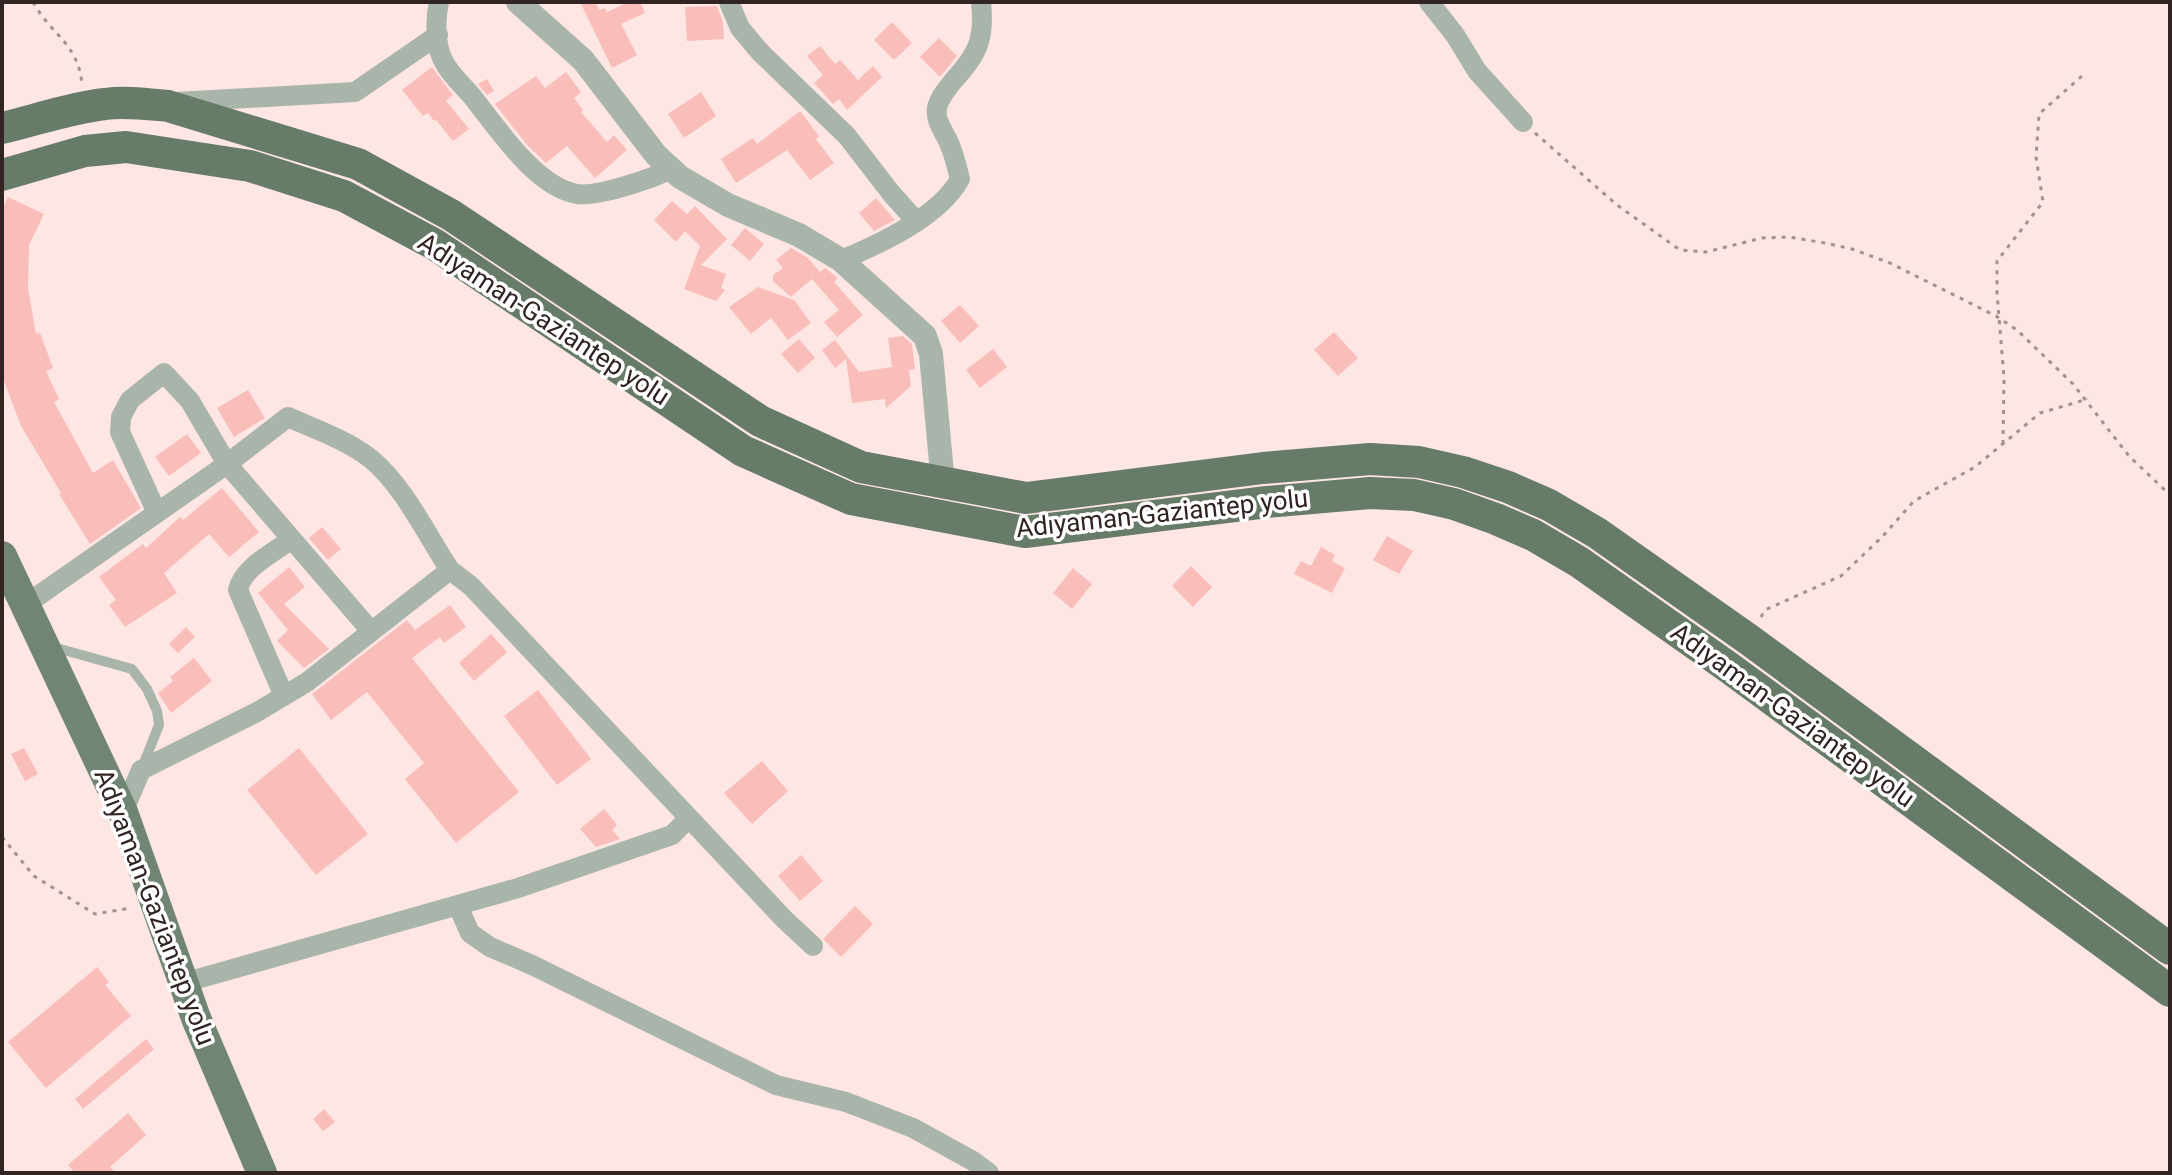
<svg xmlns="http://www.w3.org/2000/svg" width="2172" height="1175" font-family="Roboto,sans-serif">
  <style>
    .building { fill: #f9beb9 }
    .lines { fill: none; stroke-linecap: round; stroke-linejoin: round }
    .path { stroke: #a4918f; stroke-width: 3; stroke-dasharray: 4 6; stroke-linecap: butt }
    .service { stroke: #a9b4aa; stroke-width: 10 }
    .minor { stroke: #a9b4aa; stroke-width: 20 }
    .tertiary { stroke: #a9b4aa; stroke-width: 24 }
    .primary { stroke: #708573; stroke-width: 30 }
    .trunk { stroke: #667c69; stroke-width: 32 }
    .labels { text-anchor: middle; stroke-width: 7; stroke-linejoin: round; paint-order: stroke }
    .street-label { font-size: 26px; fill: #322423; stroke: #fff }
  </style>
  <rect width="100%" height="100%" fill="#fee6e4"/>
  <path class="building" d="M580,2h15l4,8 6,-2 2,4 22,-10h11l5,11 -24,11 16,31 -25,13z
    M717,6l6,16 1,17 -37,2 -2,-34z
    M892,22l20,21 -18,17 -20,-20z
    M939,38l18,18 -17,21 -20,-20z
    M820,46l15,18 5,-4 18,20 15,-14 9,11 -35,33 -8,-11 -6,5 -19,-21 9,-8 -16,-19z
    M432,67l21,28 -7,6 23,28 -16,12 -17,-21 -2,1 -6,-8 -5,3 -21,-26z
    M566,72l15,20 -7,6 9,12 -2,2 26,30 7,-7 13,15 -32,28 -28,-32 -21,17 -19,-18 -32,-41 41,-28 9,12z
    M487,79l7,12 -7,4 -9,-11z
    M701,92l15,24 -32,22 -16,-24z
    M800,111l19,25 -3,3 18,24 -24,17 -23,-30 -51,33 -15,-24 32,-21 4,6z
    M8,197l36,17 -15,31 -1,43 8,46 4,-1 13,35 -7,3 13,28 -5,3 39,71 20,-13 28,48 -51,36 -31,-50 2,-1 -40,-67 -19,-50v-167z
    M876,198l19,22 -21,11 -15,-18z
    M672,201l15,13 8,-8 32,33 -26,26 25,9 -5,14 4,2 -9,11 -32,-12 16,-43 -15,-15 -9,11 -22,-22z
    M745,228l19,16 -14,17 -19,-16z
    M791,248l17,10 12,14 5,-4 13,10 -4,4 29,33 -26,22 -13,-15 15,-12 -27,-31 8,-7 -29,25 -18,-16v-6l10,-7 -7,-8z
    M758,287l36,13 17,23 -23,17 -17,-22 -20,16 -22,-27z
    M960,305l19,21 -19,17 -19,-22z
    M1334,332l24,26 -20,18 -24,-26z
    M903,336l9,8 3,25 -6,1 2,16 -25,22 -1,-9 -33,4 -6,-44 -11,9 -13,-18 13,-10 24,32 33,-5 -4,-29z
    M799,339l16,19 -17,15 -17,-19z
    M993,349l14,18 -27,21 -14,-18z
    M248,390l17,28 -31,19 -17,-29z
    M187,434l14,19 -32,23 -14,-19z
    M222,488l37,44 -30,25 -20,-23 -45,39 13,20 -52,34 -16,-22 7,-5 -17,-23 44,-33 3,4 34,-31 3,3z
    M322,527l19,22 -13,11 -19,-22z
    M1387,536l26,15 -14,23 -26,-14z
    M1321,547l14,8 -3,6 13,7 -13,25 -38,-19 7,-13 10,5z
    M1191,566l21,21 -19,20 -21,-21z
    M289,567l16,20 -21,17 45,45 -25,19 -27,-27 11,-11 -30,-37z
    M1073,568l19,16 -20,25 -19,-16z
    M450,605l16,22 -22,16 -4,-6 -28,21 107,134 -63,51 -51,-64 19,-16 -57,-71 -36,28 -19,-26 95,-74 8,10z
    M186,627l9,10 -17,16 -9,-9z
    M491,634l16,18 -33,29 -15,-18z
    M194,658l18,23 -41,32 -13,-20 15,-12 -3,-4z
    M538,690l53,69 -34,26 -53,-69z
    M24,748l14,26 -13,7 -14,-27z
    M299,748l69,86 -52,41 -69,-85z
    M762,761l26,30 -36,33 -28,-31z
    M604,809l13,16 -5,5 8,9 -24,8 -16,-18z
    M801,855l22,26 -23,20 -22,-25z
    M855,906l18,18 -32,33 -18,-18z
    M97,967l12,15 -4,3 26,31 -85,72 -38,-46z
    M146,1039l8,10 -71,60 -8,-10z
    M324,1109l11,13 -12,9 -10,-12z
    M128,1113l18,22 -36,32 6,6h-41l-7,-8z"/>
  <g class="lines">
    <path class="path" d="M33,2c18,33 45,41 49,82
      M1535,133l82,72 63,45 26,2 56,-14 27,-1 36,6 27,6 38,14 106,53 21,14 56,54 56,72 41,39
      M2003,444l1,-66 -7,-85v-32l46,-59 -7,-45 3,-43 43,-38
      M1761,617l4,-7 76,-34 41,-39 32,-36 61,-34 65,-54 48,-14
      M2,837l32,39 61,38 36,-6"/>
    <path class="service" d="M53,647l79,22 15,20 10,22 2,14 -17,43"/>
    <path class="minor" d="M439,2c-4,17 -4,44 5,60 6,12 18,23 27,33 25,31 64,92 106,99 21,3 74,-15 94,-25
      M729,2l11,26 20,24 87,84 44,57 25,28
      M1429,2l26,33 22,36 46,51
      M176,102l179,-10 83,-57
      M841,260c39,-16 98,-43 119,-81 -3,-12 -6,-25 -11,-36 -5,-12 -14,-21 -12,-35 2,-10 10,-19 16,-27 25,-27 32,-42 28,-79
      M157,513l-37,-81 1,-15 9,-17 34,-27 26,28 37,63 144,167
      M25,605l202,-141 61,-47c27,12 59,23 83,42 32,26 56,76 79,111
      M284,696l-46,-106c4,-22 36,-38 54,-51
      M123,812l18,-42 116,-58 50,-30 143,-112 21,16 314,334 28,26
      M458,906l12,27 20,14 42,18 244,120 70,17 67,26 60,33 16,12
      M183,983l335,-95 154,-53 16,-16"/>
    <path class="tertiary" d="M518,2l65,58 73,95 24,22 48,28 71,30 42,25 84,76 6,18 12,130"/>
    <path class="primary" d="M2,556l121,256 73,206 66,155"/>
    <path class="trunk" d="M2,128c34,-8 68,-20 103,-24 20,-3 42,0 63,2l190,58 93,51 309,206 101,46 165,31 237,-30 107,-9 49,3 44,10 45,15 41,18 48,28 151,106 422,310
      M2,175l83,-24 41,-4 124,19 94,30 90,48 309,207 108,48 174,33 242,-30 103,-9 44,2 40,9 42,15 37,16 46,27 149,105 442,324"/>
  </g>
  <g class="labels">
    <g class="street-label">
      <text transform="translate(544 319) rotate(33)" y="9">Adıyaman-Gaziantep yolu</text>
      <text transform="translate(1162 513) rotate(-6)" y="9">Adıyaman-Gaziantep yolu</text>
      <text transform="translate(1793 715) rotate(36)" y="9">Adıyaman-Gaziantep yolu</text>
      <text transform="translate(155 907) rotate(69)" y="9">Adıyaman-Gaziantep yolu</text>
    </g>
  </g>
  <rect width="2172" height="1175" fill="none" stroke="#322423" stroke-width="8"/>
</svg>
